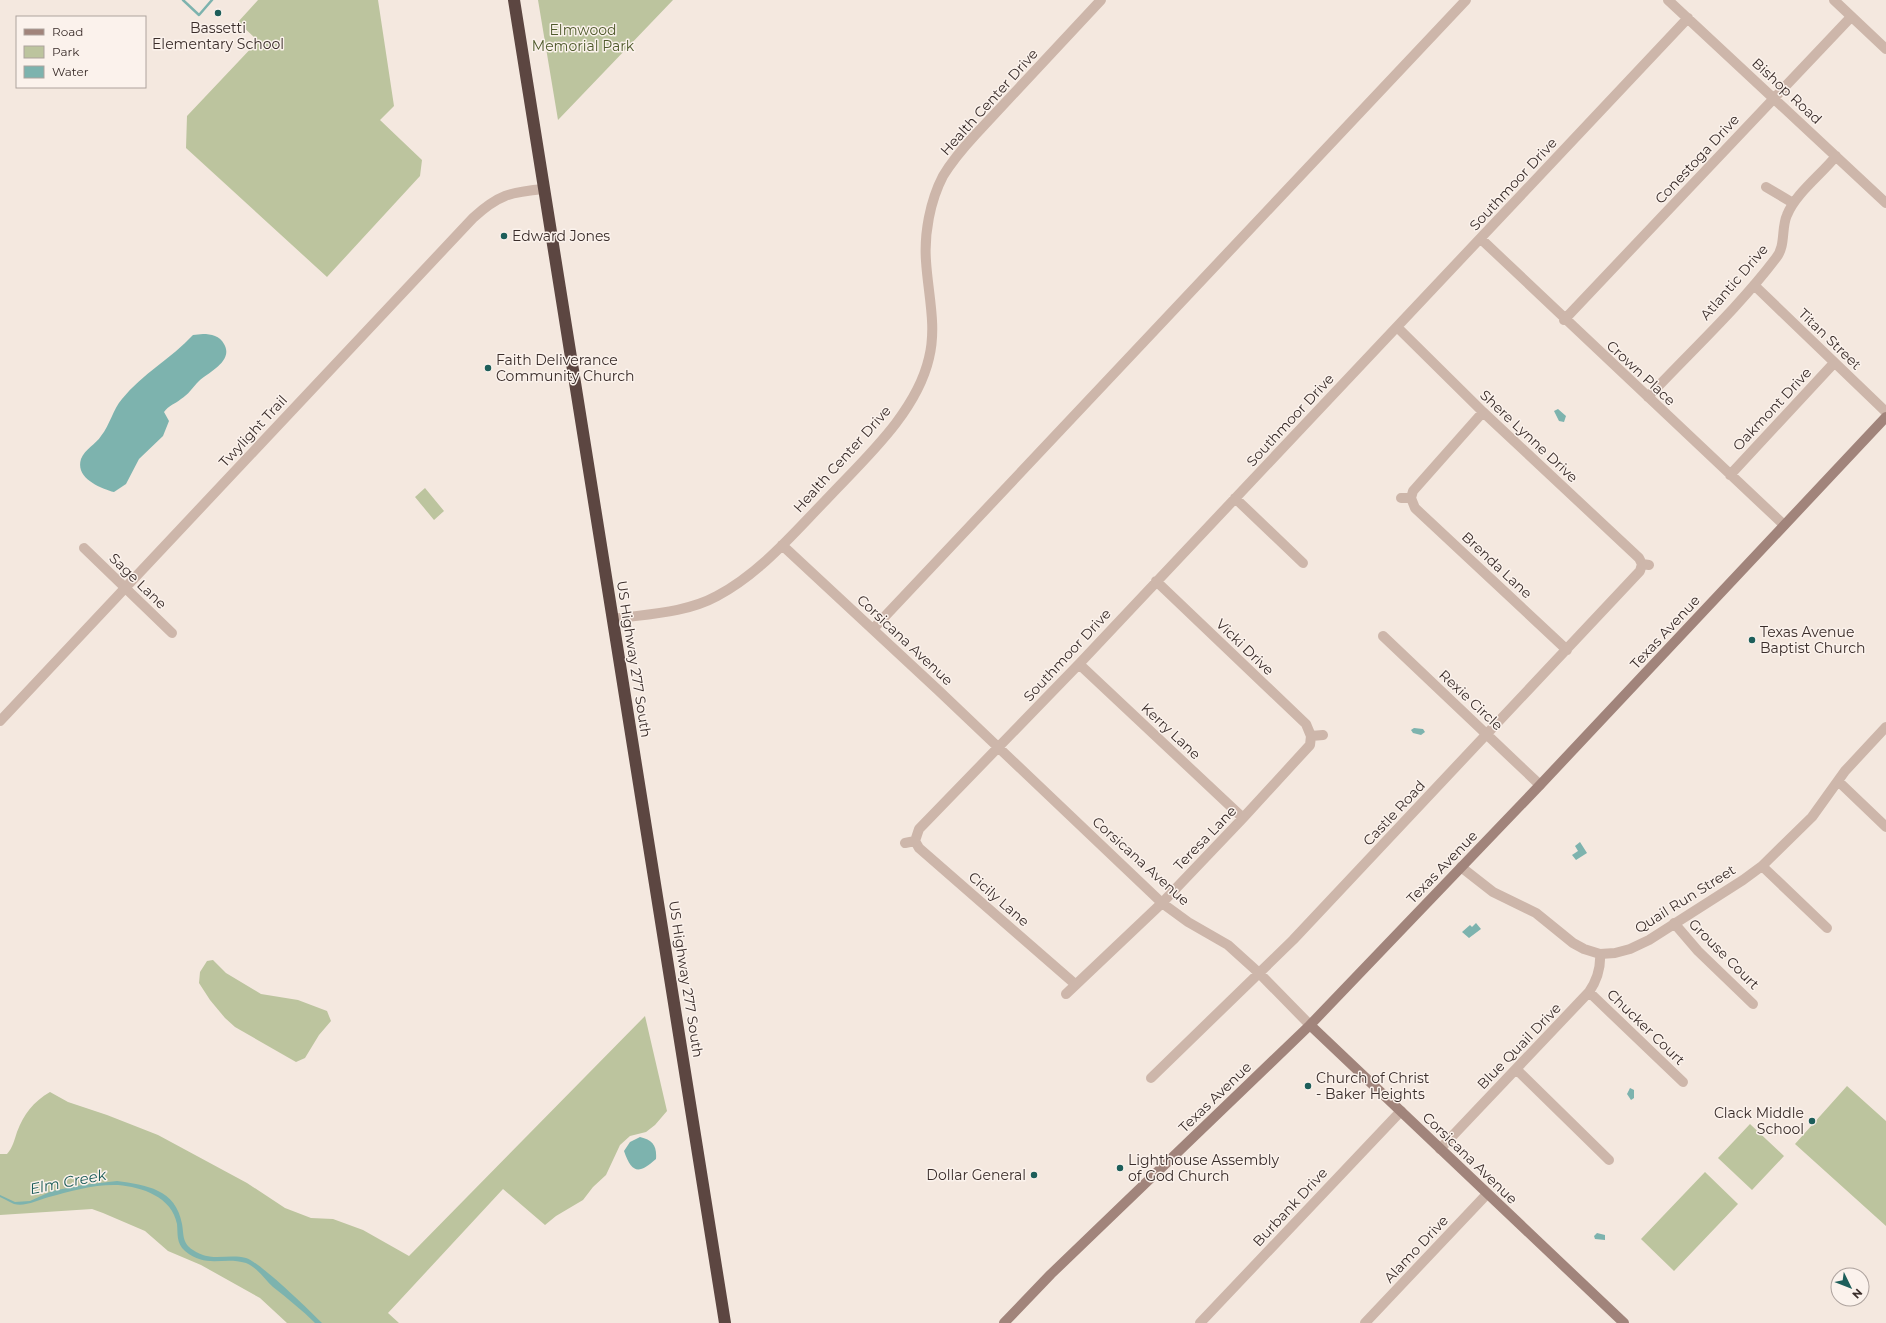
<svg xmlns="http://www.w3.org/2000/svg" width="1886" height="1323" font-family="Montserrat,sans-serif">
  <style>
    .green { fill: #bcc49e }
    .water { fill: #7db3ae }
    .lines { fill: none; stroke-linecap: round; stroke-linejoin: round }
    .stream { stroke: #7db3ae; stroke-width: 2.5 }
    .street { stroke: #cdb6aa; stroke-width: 10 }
    .secondary { stroke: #a1847b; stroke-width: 10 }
    .highway { stroke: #5c4641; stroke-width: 12 }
    .poi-dot { fill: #1d5e5a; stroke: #fbf2ec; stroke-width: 1.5 }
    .labels { text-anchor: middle; stroke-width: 3; stroke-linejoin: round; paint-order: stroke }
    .poi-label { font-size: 14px; fill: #3a2d2a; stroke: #fbf2ec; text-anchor: start }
    .park-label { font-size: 14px; fill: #4f5a2c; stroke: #fbf2ec }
    .street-label { font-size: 14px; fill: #3a2d2a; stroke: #fbf2ec }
    .water-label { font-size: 15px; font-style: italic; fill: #1d5e5a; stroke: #fbf2ec }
  </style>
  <rect width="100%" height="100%" fill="#f4e8df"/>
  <path class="green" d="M258,0h120l16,106 -14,14 42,40 -2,16 -93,101 -141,-129 1,-32 71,-75 -20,-19z
    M538,0h135l-115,120z
    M425,488l19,23 -10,9 -19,-23z
    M213,960l13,13 35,21 37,6 29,11 4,10 -12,14 -14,23 -9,4 -61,-35 -10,-9 -15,-18 -11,-17 1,-11 7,-11z
    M645,1016l22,95 -12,14 -9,7 -16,4 -10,9 -14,30 -13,12 -10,13 -27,16 -11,9 -42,-36 -115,124 11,10h-112l-27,-25 -59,-33 -33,-14 -23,-20 -42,-18 -11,-4 -92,6v-61h7c6,-7 7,-13 10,-22 7,-18 16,-30 33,-40l18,10 39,13 51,20 89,48 38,25 26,10 22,1 30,11 46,26z
    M1847,1086l39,35v105l-91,-82z
    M1750,1124l34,32 -32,34 -34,-32z
    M1705,1172l33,32 -64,67 -33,-32z"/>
  <path class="water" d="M203,334c8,0 17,2 21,10 10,17 -15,28 -25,37 -6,6 -11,14 -18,18 -6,5 -12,6 -17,13l5,9 -6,15 -24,23 -13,25 -12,8c-14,-4 -39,-14 -33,-33 4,-10 15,-15 20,-23 9,-11 12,-27 21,-37 20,-25 50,-41 71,-64z
    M1558,409l8,7 -2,6 -5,-1 -5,-10z
    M1414,728l9,1 2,3 -4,3 -8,-2 -2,-3z
    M1580,842l7,11 -11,7 -4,-5 6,-4 -3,-5z
    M1476,923l5,6 -12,9 -7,-6 8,-7 2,2z
    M1630,1088l4,2v8l-3,2 -4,-6z
    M640,1137c13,3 17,9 16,22 -17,15 -24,15 -32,-8l6,-9z
    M117,1181c29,4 59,8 65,43 2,11 0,19 11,26 19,13 34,3 53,8 15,5 63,52 76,65h-7c-13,-13 -27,-24 -42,-36 -8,-7 -16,-20 -27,-24 -23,-7 -39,6 -61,-12 -9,-8 -7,-17 -8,-27 -5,-27 -35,-37 -59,-39 -23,-1 -47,6 -69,12 -11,3 -24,10 -35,7 -5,-2 -9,-5 -14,-7v-2l15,7 15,-1 22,-10 31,-6z
    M1597,1233l8,2v5l-10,-1 -1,-3z"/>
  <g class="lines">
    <path class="stream" d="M183,0l16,15 13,-15"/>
    <path class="street" d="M1668,0l218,203
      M1834,0l52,49
      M1766,187l27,16
      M1481,239l303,286
      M1754,285l132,127
      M1564,320l287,-303
      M1397,327l86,85 156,146 3,6
      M1648,397c42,-45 91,-90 128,-139 10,-12 5,-30 11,-43 9,-22 34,-40 49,-59
      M1730,475l104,-112
      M1235,498l68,65
      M1401,498h10l2,-7 70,-79
      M1411,498l4,10 152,142
      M782,545l156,145 224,213 26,19 40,23 31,28 51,52
      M84,548l88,85
      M1156,581l150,143 5,12
      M613,619c34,-5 73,-6 104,-23 43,-23 75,-61 108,-95 38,-41 91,-87 104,-143 8,-32 -1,-64 -3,-97 -2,-27 4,-60 17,-85 9,-15 21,-29 33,-42l125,-134
      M873,629l593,-629
      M1383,636l157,149
      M1079,664l164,154
      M0,721l473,-503c25,-23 37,-26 71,-29
      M1838,781l48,46
      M915,841l4,-12 160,-165 609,-646
      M905,843l10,-2 4,7 156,136
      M1762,866l65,62
      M1461,867l32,25 43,21 37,30 11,6 16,5 15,-1 15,-4 19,-9 94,-60 19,-14 50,-49 33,-46 41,-44
      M1674,923l24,28 55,53
      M1589,992l94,90
      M1066,994l96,-91 81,-85 67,-73 1,-9 12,-1
      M1516,1069l93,91
      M1151,1078l142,-138 347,-369 2,-7 7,1
      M1440,1149l149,-157c8,-12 12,-24 11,-38
      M1200,1323l201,-212
      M1365,1323l122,-129"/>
    <path class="secondary" d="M1310,1025l314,298
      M1004,1323l47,-49 259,-249 230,-240 346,-368"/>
    <path class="highway" d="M514,0l211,1323"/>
  </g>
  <g class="poi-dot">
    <circle cx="218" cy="13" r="4"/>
    <circle cx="504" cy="236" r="4"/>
    <circle cx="488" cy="368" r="4"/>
    <circle cx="1752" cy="640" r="4"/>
    <circle cx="1308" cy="1086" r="4"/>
    <circle cx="1812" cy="1121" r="4"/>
    <circle cx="1120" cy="1168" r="4"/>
    <circle cx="1034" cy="1175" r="4"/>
  </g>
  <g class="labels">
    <g class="poi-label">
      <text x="218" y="33" text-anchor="middle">Bassetti<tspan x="218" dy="16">Elementary School</tspan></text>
      <text x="512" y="241">Edward Jones</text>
      <text x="496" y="365">Faith Deliverance<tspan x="496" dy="16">Community Church</tspan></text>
      <text x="1760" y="637">Texas Avenue<tspan x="1760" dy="16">Baptist Church</tspan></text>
      <text x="1316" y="1083">Church of Christ<tspan x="1316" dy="16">- Baker Heights</tspan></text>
      <text x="1804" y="1118" text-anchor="end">Clack Middle<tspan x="1804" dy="16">School</tspan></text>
      <text x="1128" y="1165">Lighthouse Assembly<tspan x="1128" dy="16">of God Church</tspan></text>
      <text x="1026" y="1180" text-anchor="end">Dollar General</text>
    </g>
    <g class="park-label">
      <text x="583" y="35">Elmwood<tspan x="583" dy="16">Memorial Park</tspan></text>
    </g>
    <g class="street-label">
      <text transform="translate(1787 91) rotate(43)" y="5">Bishop Road</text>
      <text transform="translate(989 102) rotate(-48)" y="5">Health Center Drive</text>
      <text transform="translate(1697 159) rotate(-47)" y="5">Conestoga Drive</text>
      <text transform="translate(1513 184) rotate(-47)" y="5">Southmoor Drive</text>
      <text transform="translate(1734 282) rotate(-49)" y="5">Atlantic Drive</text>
      <text transform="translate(1830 339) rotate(44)" y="5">Titan Street</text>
      <text transform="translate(1641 373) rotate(43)" y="5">Crown Place</text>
      <text transform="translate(1772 409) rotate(-47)" y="5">Oakmont Drive</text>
      <text transform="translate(1290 420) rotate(-47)" y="5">Southmoor Drive</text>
      <text transform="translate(253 431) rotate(-47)" y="5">Twylight Trail</text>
      <text transform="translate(1529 436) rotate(43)" y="5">Shere Lynne Drive</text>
      <text transform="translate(842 459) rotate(-48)" y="5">Health Center Drive</text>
      <text transform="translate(1497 565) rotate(43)" y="5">Brenda Lane</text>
      <text transform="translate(138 581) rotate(44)" y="5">Sage Lane</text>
      <text transform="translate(1665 632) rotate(-47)" y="5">Texas Avenue</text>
      <text transform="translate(905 640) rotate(43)" y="5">Corsicana Avenue</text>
      <text transform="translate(1245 647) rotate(44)" y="5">Vicki Drive</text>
      <text transform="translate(1067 655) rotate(-47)" y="5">Southmoor Drive</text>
      <text transform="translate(634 659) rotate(81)" y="5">US Highway 277 South</text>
      <text transform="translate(1471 700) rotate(43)" y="5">Rexie Circle</text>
      <text transform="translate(1171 731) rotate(43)" y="5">Kerry Lane</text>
      <text transform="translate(1394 813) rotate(-47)" y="5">Castle Road</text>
      <text transform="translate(1205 838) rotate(-46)" y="5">Teresa Lane</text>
      <text transform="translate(1141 861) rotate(42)" y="5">Corsicana Avenue</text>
      <text transform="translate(1442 867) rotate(-46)" y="5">Texas Avenue</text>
      <text transform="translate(999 899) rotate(41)" y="5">Cicily Lane</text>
      <text transform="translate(1685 899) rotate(-32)" y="5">Quail Run Street</text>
      <text transform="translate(1724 954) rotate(45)" y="5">Grouse Court</text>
      <text transform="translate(686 979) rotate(81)" y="5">US Highway 277 South</text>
      <text transform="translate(1646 1027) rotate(44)" y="5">Chucker Court</text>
      <text transform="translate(1519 1046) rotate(-46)" y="5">Blue Quail Drive</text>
      <text transform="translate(1215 1097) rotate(-44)" y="5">Texas Avenue</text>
      <text transform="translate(1470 1158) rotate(44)" y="5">Corsicana Avenue</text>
      <text transform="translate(1290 1207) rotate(-47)" y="5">Burbank Drive</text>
      <text transform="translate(1416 1249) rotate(-47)" y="5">Alamo Drive</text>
    </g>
    <g class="water-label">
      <text transform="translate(68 1182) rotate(-11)" y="5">Elm Creek</text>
    </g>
  </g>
  <rect x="16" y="16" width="130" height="72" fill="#fbf2ec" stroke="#aea39e"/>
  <rect x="24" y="29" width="20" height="6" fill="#a1847b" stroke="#aea39e"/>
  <text x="52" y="36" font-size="12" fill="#3a2d2a">Road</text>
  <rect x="24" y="46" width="20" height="12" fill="#bcc49e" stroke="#aea39e"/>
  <text x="52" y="56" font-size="12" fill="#3a2d2a">Park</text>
  <rect x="24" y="66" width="20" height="12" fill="#7db3ae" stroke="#aea39e"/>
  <text x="52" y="76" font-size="12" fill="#3a2d2a">Water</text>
  <g transform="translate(1850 1287) rotate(133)"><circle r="19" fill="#fbf2ec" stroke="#aea39e"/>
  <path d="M0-3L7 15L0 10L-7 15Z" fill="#1d5e5a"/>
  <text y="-6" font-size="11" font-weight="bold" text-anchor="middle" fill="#3a2d2a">N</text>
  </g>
</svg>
